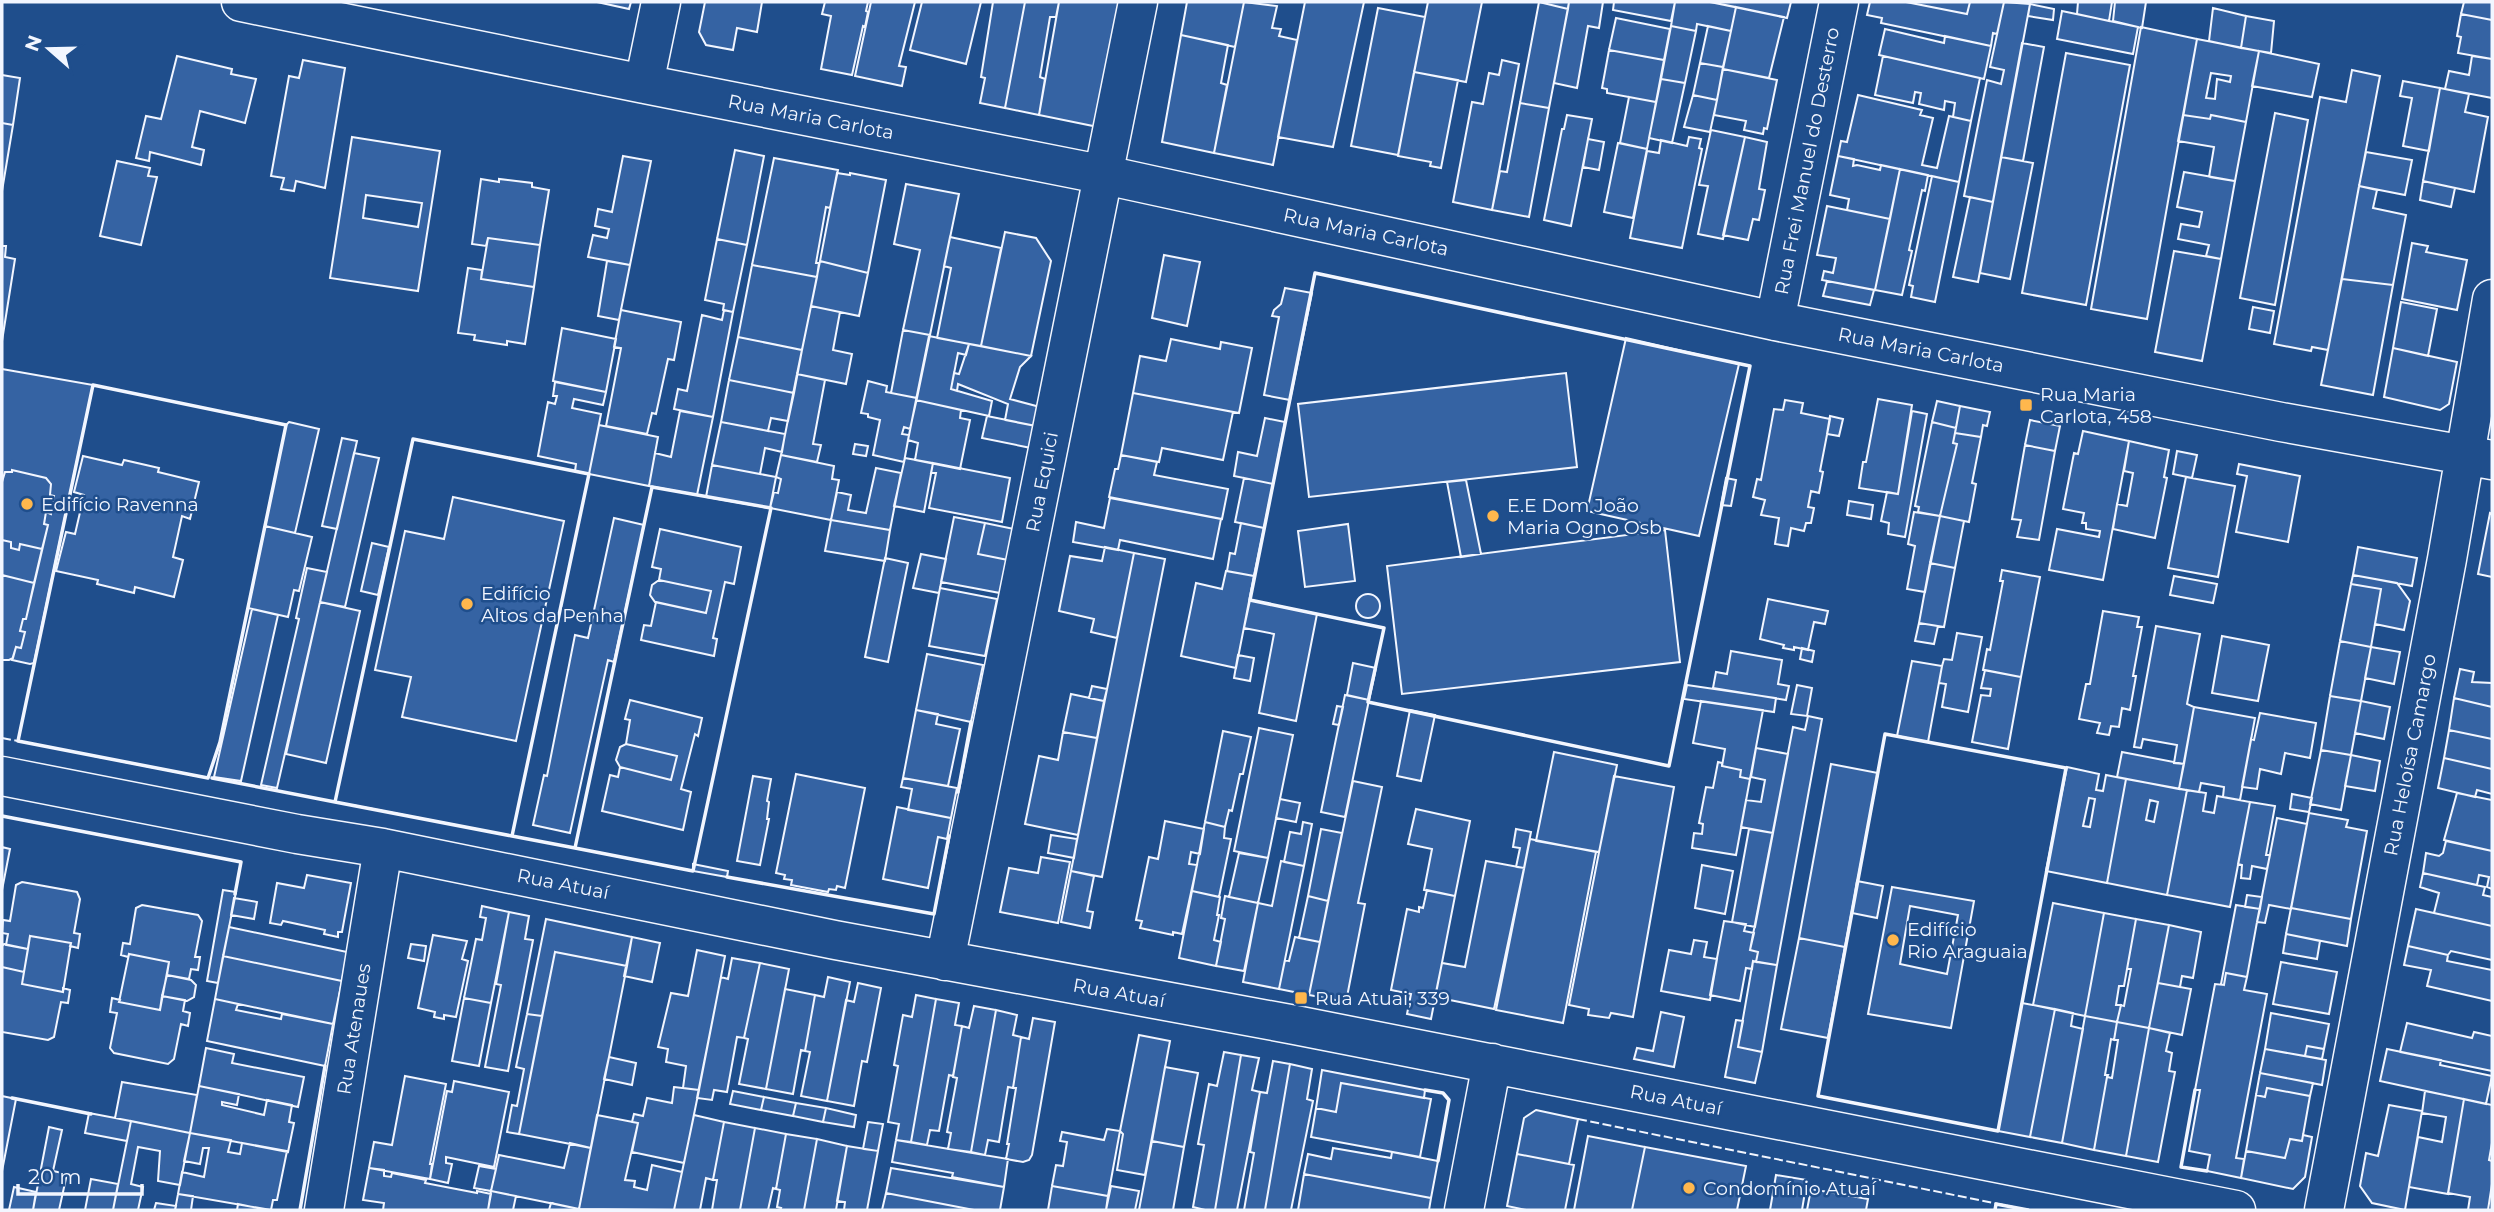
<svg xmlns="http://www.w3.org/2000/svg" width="2494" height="1212" viewBox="0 0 2494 1212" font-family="Montserrat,sans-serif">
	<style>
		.building { fill: #3563a3; stroke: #f2f6ff; stroke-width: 2; fill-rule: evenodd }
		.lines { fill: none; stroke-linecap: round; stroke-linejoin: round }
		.minor-casing { stroke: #f2f6ff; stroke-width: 41 }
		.minor { stroke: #1f4e8c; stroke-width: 38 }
		.fence { stroke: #f2f6ff; stroke-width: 2; stroke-dasharray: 9 3.5; stroke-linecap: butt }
		.wall { stroke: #f2f6ff; stroke-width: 3.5 }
		.poi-dot { fill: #ffb74d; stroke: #1f4e8c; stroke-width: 2.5 }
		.labels { text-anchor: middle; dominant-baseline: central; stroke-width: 5; stroke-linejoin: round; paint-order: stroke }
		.street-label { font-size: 19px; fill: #f2f6ff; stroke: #1f4e8c }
		.poi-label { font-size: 19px; fill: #f2f6ff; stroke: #1f4e8c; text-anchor: start }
	</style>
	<rect width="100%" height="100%" fill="#1f4e8c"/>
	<path class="building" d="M 597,2 L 631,2 L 629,9 Z
		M 705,2 L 762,2 L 757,32 L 737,28 L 733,50 L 706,45 L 699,32 Z
		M 825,2 L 868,2 L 866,11 L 868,12 L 865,27 L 863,26 L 852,75 L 821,69 L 831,16 L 822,14 Z
		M 871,2 L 915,2 L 899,66 L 906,67 L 902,86 L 855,76 Z
		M 922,2 L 981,2 L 966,64 L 910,50 Z
		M 993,2 L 1025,2 L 1005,108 L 980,103 L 985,78 L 981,77 Z
		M 1025,2 L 1059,2 L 1056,17 L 1050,17 L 1040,77 L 1045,79 L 1039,115 L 1005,108 Z
		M 1059,2 L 1120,2 L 1098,127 L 1039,115 Z
		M 1187,2 L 1244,2 L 1235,47 L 1181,35 Z
		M 1244,2 L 1277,6 L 1272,28 L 1281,29 L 1279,36 L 1297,40 L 1273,165 L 1214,153 Z
		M 1305,2 L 1364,2 L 1333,147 L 1278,137 Z
		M 1428,2 L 1482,2 L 1466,82 L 1414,72 Z
		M 1539,2 L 1569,2 L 1568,9 Z
		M 1539,2 L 1568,9 L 1549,108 L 1520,103 Z
		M 1569,2 L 1603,2 L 1599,28 L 1588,26 L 1577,88 L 1554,83 Z
		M 1614,2 L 1675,2 L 1671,21 L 1613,10 Z
		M 1675,2 L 1710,2 L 1736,7 L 1731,31 L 1697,24 L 1696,31 L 1671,26 Z
		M 1710,2 L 1791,2 L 1787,18 Z
		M 1870,2 L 1906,2 L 1967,14 L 1970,2 L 2004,2 L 1997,34 L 1993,33 L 1991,46 L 1881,23 L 1882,18 L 1867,15 Z
		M 1906,2 L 1970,2 L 1967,14 Z
		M 2004,2 L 2030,4 L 1993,202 L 1964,196 L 1987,80 L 2001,84 L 2004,70 L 1990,67 Z
		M 2078,2 L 2112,2 L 2109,21 L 2077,14 Z
		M 2115,2 L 2146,2 L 2142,28 L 2113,21 Z
		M 2464,2 L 2492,2 L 2492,20 L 2461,14 Z
		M 2030,4 L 2054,9 L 2053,20 L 2028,16 Z
		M 1736,7 L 1784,17 L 1769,78 L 1723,69 Z
		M 1378,8 L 1425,17 L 1398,155 L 1351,146 Z
		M 2213,8 L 2246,16 L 2241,48 L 2209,41 Z
		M 2062,11 L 2138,27 L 2133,54 L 2057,39 Z
		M 2461,14 L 2492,20 L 2492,59 L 2458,53 L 2461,37 L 2457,36 Z
		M 2246,16 L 2274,21 L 2271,53 L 2241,48 Z
		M 1616,18 L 1670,29 L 1664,60 L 1609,50 Z
		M 1671,26 L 1696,31 L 1685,83 L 1661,79 Z
		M 1708,26 L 1731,31 L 1723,67 L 1700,63 Z
		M 2141,27 L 2197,39 L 2147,319 L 2091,309 Z
		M 1885,29 L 1944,43 L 1945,36 L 1991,46 L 1984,79 L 1879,55 Z
		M 1181,35 L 1228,45 L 1221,83 L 1227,85 L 1214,153 L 1162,142 Z
		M 2197,39 L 2259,51 L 2246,122 L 2211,115 L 2210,119 L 2183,115 ZM 2211,73 L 2231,76 L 2230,82 L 2217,79 L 2215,99 L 2206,98 Z
		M 2022,43 L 2044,47 L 2023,161 L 2001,157 Z
		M 1609,50 L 1664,60 L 1656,102 L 1607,93 L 1607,89 L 1602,88 Z
		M 2259,51 L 2319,64 L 2312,97 L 2252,86 Z
		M 2066,53 L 2130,65 L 2086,305 L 2022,293 Z
		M 177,56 L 232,69 L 231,74 L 256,79 L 245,123 L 200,111 L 192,147 L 204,150 L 201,165 L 150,152 L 149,161 L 136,158 L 146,116 L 161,119 Z
		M 1883,56 L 1980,78 L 1971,121 L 1953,117 L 1955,103 L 1945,101 L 1944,110 L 1919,104 L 1921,93 L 1915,92 L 1913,103 L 1875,95 Z
		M 2472,56 L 2492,59 L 2492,98 L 2445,89 L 2449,71 L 2469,75 Z
		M 303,60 L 345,68 L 325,188 L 296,181 L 294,191 L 281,189 L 284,178 L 271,176 L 289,76 L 299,78 Z
		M 1502,60 L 1519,64 L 1492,210 L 1453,202 L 1472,102 L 1483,104 L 1489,73 L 1499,75 Z
		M 1700,63 L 1723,67 L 1717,100 L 1693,95 Z
		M 1723,69 L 1777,80 L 1767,129 L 1764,128 L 1763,134 L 1744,130 L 1746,121 L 1714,115 Z
		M 2352,70 L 2380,76 L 2328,350 L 2312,347 L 2311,351 L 2274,344 L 2320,97 L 2346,102 Z
		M 1414,72 L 1458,80 L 1441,168 L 1430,166 L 1431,162 L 1398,156 Z
		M 2,75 L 20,78 L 13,125 L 2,123 Z
		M 1661,79 L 1685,83 L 1672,143 L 1649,138 Z
		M 2403,81 L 2440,88 L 2429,151 L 2403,146 L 2412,98 L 2400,96 Z
		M 2440,88 L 2469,94 L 2465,112 L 2488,117 L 2474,192 L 2423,181 Z
		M 1693,95 L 1717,100 L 1710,132 L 1684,127 Z
		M 1858,95 L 1922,110 L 1920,115 L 1933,118 L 1922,165 L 1937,168 L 1949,116 L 1971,121 L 1959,182 L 1838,156 L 1841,141 L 1847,142 Z
		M 1629,97 L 1656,102 L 1647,149 L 1620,143 Z
		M 1520,103 L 1549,108 L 1529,217 L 1492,210 L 1500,171 L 1507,172 Z
		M 2275,113 L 2308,120 L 2275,305 L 2240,298 Z
		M 1567,115 L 1592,119 L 1571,226 L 1544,220 L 1562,129 L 1564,129 Z
		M 2183,115 L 2210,119 L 2211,115 L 2246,122 L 2235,181 L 2209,177 L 2214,147 L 2178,141 Z
		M 2,123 L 13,125 L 2,191 Z
		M 1711,130 L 1745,137 L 1723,239 L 1698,234 L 1708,186 L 1699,185 Z
		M 352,137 L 440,151 L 418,291 L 330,278 ZM 366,195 L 422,203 L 418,227 L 363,218 Z
		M 1689,137 L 1701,139 L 1699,148 L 1702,149 L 1682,248 L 1630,238 L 1647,151 L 1659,153 L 1661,140 L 1687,146 Z
		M 1745,137 L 1767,142 L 1759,189 L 1765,190 L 1759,220 L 1753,219 L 1748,240 L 1723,235 Z
		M 1588,139 L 1604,142 L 1599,170 L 1583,167 Z
		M 1618,143 L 1647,149 L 1633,218 L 1604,212 Z
		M 735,150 L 764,156 L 747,245 L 717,239 Z
		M 2366,152 L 2412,160 L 2405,195 L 2359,186 Z
		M 623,156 L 651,161 L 630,265 L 588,257 L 593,235 L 607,238 L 609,229 L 595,226 L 598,209 L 612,212 Z
		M 1838,156 L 1854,159 L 1853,166 L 1857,165 L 1880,170 L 1881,165 L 1900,169 L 1890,219 L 1847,210 L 1849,199 L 1830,195 Z
		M 2001,157 L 2033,163 L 2010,279 L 1980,273 Z
		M 774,158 L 838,170 L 830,208 L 826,207 L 816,263 L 819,263 L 817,277 L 752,265 Z
		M 117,161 L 150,168 L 148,176 L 157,177 L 141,245 L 100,236 Z
		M 1900,169 L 1928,175 L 1925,191 L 1922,190 L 1909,250 L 1912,251 L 1902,295 L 1875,290 Z
		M 2184,172 L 2235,181 L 2221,259 L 2206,256 L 2209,245 L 2178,239 L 2181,224 L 2199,227 L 2202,212 L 2177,207 Z
		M 837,173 L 850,175 L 850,173 L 886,180 L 868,273 L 820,261 Z
		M 1932,176 L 1959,182 L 1935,302 L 1911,297 L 1913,286 L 1909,285 Z
		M 481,179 L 499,182 L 499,179 L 532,183 L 532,187 L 549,190 L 540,245 L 488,238 L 486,246 L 472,244 Z
		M 2423,181 L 2455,188 L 2451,207 L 2420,200 Z
		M 906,184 L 959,194 L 930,335 L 903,330 L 920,250 L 894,244 Z
		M 2359,186 L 2377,190 L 2373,208 L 2406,215 L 2393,285 L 2342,279 Z
		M 1970,197 L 1993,202 L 1978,282 L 1953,277 Z
		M 1827,206 L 1890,219 L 1875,290 L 1822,280 L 1824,271 L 1833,273 L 1836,258 L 1817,255 Z
		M 1005,232 L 1036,238 L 1051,261 L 1031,356 L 981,346 Z
		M 950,237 L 1001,248 L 981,346 L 937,338 L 951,268 L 944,266 Z
		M 488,238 L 540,245 L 534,287 L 481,279 Z
		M 717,239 L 747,245 L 733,312 L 723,310 L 724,304 L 705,300 Z
		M 2412,243 L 2428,246 L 2426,252 L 2467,260 L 2457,310 L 2402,299 Z
		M 2,246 L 6,246 L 5,257 L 15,259 L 2,341 Z
		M 2174,251 L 2221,259 L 2202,361 L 2155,352 Z
		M 1164,255 L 1200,262 L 1187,326 L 1152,318 Z
		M 607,261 L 630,265 L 619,320 L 598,316 Z
		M 820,261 L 868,273 L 859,316 L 811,306 Z
		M 752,265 L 817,277 L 802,350 L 738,337 Z
		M 468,268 L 482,270 L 481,279 L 534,287 L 525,344 L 507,341 L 507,345 L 474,340 L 475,335 L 458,333 Z
		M 2342,279 L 2393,285 L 2373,395 L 2321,385 Z
		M 1827,281 L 1874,290 L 1870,305 L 1823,296 Z
		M 1285,288 L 1312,293 L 1290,400 L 1264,395 L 1279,317 L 1272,316 L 1274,310 L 1281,304 Z
		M 2401,302 L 2437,309 L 2428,356 L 2393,348 Z
		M 811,306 L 840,312 L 833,350 L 852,354 L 846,384 L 797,374 Z
		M 2253,307 L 2274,311 L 2270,333 L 2249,329 Z
		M 621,310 L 681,322 L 674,360 L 668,359 L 656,414 L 652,413 L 647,434 L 606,426 L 621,348 L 614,347 Z
		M 724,310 L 733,312 L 713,417 L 674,409 L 678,389 L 687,391 L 702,315 L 722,320 Z
		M 562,328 L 616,339 L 606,392 L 553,381 Z
		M 903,330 L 930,335 L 917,398 L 891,393 Z
		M 929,336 L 969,344 L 966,355 L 958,353 L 951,389 L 992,401 L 989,416 L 916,400 Z
		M 738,337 L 802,350 L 794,393 L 729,380 Z
		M 1626,338 L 1739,364 L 1699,536 L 1587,511 Z
		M 1171,339 L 1220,349 L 1221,342 L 1252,348 L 1239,413 L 1133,393 L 1140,356 L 1166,361 Z
		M 969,344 L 1031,356 L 1020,367 L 1010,399 L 1040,407 L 1036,426 L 1005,420 L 1008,404 L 958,384 L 957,391 L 951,389 L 954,373 L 959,374 Z
		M 2393,348 L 2457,362 L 2449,404 L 2440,410 L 2384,397 Z
		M 2,369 L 93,385 L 34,663 L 30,664 L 12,660 L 16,647 L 21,648 L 25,632 L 20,631 L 23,619 L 26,619 L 48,525 L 44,524 L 46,512 L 51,514 L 54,496 L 50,495 L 51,484 L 46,478 L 12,470 L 12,472 L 5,472 L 2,482 Z
		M 1566,373 L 1577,467 L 1309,497 L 1298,404 Z
		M 797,374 L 825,380 L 813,444 L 821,445 L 817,462 L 781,455 Z
		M 729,380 L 794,393 L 788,421 L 771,418 L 768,431 L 721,422 Z
		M 868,381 L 887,386 L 886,392 L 917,398 L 910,429 L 904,427 L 902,434 L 909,435 L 904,462 L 873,455 L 880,420 L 868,417 L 868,414 L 861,413 Z
		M 555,382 L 606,392 L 603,405 L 574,399 L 572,408 L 601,414 L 589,474 L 575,471 L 576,464 L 538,456 L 548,402 L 555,404 L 557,396 L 553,396 Z
		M 1133,393 L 1233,412 L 1223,460 L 1162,448 L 1159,462 L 1121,455 Z
		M 1878,399 L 1912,405 L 1898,494 L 1859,488 L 1863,462 L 1866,462 Z
		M 916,400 L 961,410 L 960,418 L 970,420 L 960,469 L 915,460 L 918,443 L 908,440 Z
		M 1785,400 L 1803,403 L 1801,413 L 1830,419 L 1820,471 L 1823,472 L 1819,493 L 1811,491 L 1808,507 L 1814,508 L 1811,523 L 1806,523 L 1804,531 L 1791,528 L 1788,546 L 1775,544 L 1779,518 L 1761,515 L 1765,500 L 1753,497 L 1757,479 L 1761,480 L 1774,409 L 1783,410 Z
		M 1937,401 L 1960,406 L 1956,428 L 1932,422 Z
		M 1960,406 L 1990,412 L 1987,426 L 1983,425 L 1981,437 L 1955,433 Z
		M 680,411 L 713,417 L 697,495 L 649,486 L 655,453 L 671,457 Z
		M 1912,411 L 1927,414 L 1905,537 L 1888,534 L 1889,523 L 1881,521 L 1887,492 L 1898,494 Z
		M 987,416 L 1036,426 L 1031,448 L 982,438 Z
		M 1830,416 L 1843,419 L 1839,436 L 1827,434 Z
		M 1265,418 L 1285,422 L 1273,484 L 1234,476 L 1238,452 L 1257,456 Z
		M 2030,420 L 2060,426 L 2055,451 L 2025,445 Z
		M 289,422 L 319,429 L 295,533 L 265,526 L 286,425 Z
		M 721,422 L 785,434 L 782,452 L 765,448 L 760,474 L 712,465 Z
		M 1932,422 L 1956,428 L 1953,443 L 1957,444 L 1940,516 L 1918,512 L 1919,507 L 1915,506 Z
		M 599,425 L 658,437 L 649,486 L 589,474 Z
		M 2083,431 L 2129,441 L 2103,580 L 2049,570 L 2057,529 L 2099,537 L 2100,531 L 2086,529 L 2086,523 L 2082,523 L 2084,513 L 2063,509 L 2074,453 L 2078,454 Z
		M 1955,433 L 1981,437 L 1972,483 L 1976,484 L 1969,522 L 1940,516 L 1957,444 L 1953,443 Z
		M 342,438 L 357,441 L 337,529 L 322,526 Z
		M 2129,441 L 2169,450 L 2164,477 L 2167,478 L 2155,538 L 2113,529 L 2117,504 L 2127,506 L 2133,473 L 2124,471 Z
		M 855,444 L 868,446 L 866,456 L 853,454 Z
		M 2025,445 L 2055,451 L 2039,540 L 2017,537 L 2021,520 L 2012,519 Z
		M 2177,451 L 2197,455 L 2192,478 L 2173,474 Z
		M 354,453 L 379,458 L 345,607 L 320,602 Z
		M 781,455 L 834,466 L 832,479 L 839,480 L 831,520 L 770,508 L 774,492 L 778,493 L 781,479 L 776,477 Z
		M 1121,455 L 1157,462 L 1154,475 L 1228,489 L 1222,519 L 1109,497 L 1115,469 L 1118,469 Z
		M 83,456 L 122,465 L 124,460 L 159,468 L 158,472 L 199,482 L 190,519 L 182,516 L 173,557 L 183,560 L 174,597 L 135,587 L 134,593 L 97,584 L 98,580 L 56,571 L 66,532 L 75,534 L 84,495 L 74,492 Z
		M 905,458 L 933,463 L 924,512 L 894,506 Z
		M 933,463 L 1010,478 L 1002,522 L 929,508 L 936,473 L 931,473 Z
		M 2239,464 L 2300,476 L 2288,542 L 2236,532 L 2247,476 L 2237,474 Z
		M 712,465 L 776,477 L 770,508 L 706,497 Z
		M 876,468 L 901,473 L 890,530 L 831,520 L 837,492 L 851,495 L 848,510 L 866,513 Z
		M 12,470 L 46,478 L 51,484 L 50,495 L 54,496 L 51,514 L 46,512 L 44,524 L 48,525 L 42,549 L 20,544 L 19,550 L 11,548 L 11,542 L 2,540 L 2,482 L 5,472 L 12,472 Z
		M 2186,477 L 2235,486 L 2218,577 L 2168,568 Z
		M 1244,478 L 1273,484 L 1264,528 L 1235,522 Z
		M 1726,478 L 1736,480 L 1731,506 L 1721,505 Z
		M 1466,480 L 1481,554 L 1461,557 L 1447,482 Z
		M 453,497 L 564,521 L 516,741 L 402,717 L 411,677 L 375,670 L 405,531 L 444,539 Z
		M 1110,498 L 1221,519 L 1213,559 L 1120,540 L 1118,550 L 1073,542 L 1076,522 L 1104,528 Z
		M 1849,501 L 1873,505 L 1871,519 L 1847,515 Z
		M 1914,512 L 1940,516 L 1925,592 L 1907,589 L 1915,546 L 1908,544 Z
		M 2490,513 L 2492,514 L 2492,577 L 2478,574 Z
		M 1940,516 L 1964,521 L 1955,568 L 1930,563 Z
		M 954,517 L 985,523 L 978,554 L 1008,560 L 1000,593 L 941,582 Z
		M 614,518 L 644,525 L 614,662 L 608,660 L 570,833 L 533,825 L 544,775 L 547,776 L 575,635 L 588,638 Z
		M 831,520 L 890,530 L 885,561 L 825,551 Z
		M 985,523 L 1014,529 L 1008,560 L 978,554 Z
		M 1241,523 L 1264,528 L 1254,576 L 1227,571 L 1230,553 L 1235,554 Z
		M 1348,524 L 1355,581 L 1305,587 L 1298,531 Z
		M 265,526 L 312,537 L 299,591 L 294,590 L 288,617 L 248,608 Z
		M 660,529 L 741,547 L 734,584 L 725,582 L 713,638 L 717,639 L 714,656 L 641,640 L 644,625 L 651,626 L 656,602 L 706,613 L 711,591 L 659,580 L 661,569 L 652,567 Z
		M 1665,530 L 1680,662 L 1402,694 L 1387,566 Z
		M 2,540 L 11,542 L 11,548 L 19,550 L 20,544 L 42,549 L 34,583 L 2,575 Z
		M 372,543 L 389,547 L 378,595 L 361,591 Z
		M 1105,547 L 1134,553 L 1117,638 L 1091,632 L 1094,619 L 1059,611 L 1070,556 L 1102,561 Z
		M 2358,547 L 2417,558 L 2412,586 L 2353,575 Z
		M 1134,553 L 1165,559 L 1102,877 L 1071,871 Z
		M 921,554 L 946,559 L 939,593 L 913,588 Z
		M 885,558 L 908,563 L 888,662 L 865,657 Z
		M 1930,563 L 1955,568 L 1944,627 L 1919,623 Z
		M 307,568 L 327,572 L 277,788 L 261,785 L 299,619 L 296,618 Z
		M 2002,570 L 2040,577 L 2021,677 L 1983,670 L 1987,649 L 1990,650 L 2003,581 L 2000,581 Z
		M 1226,571 L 1254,576 L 1236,668 L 1181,656 L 1196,583 L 1222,589 Z
		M 2,575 L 34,583 L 26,619 L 23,619 L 20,631 L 25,632 L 21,648 L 16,647 L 13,658 L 9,660 L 2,660 Z
		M 2353,575 L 2397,583 L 2410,601 L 2404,630 L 2375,624 L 2381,589 L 2351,584 Z
		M 2174,576 L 2217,584 L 2213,603 L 2170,595 Z
		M 659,580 L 711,591 L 706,613 L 655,602 L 650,595 L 652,585 Z
		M 2351,584 L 2381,589 L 2371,647 L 2340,641 Z
		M 940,588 L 997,599 L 985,656 L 929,646 Z
		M1356 606a12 12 0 1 1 24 0a12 12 0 1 1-24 0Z
		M 1768,599 L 1828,611 L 1825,624 L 1814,622 L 1808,650 L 1794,647 L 1794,650 L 1783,648 L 1784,645 L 1760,639 Z
		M 1250,600 L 1317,614 L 1296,721 L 1259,713 L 1274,634 L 1244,628 Z
		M 320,602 L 360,611 L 326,763 L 286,754 Z
		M 252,609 L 278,615 L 241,781 L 214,777 Z
		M 2103,611 L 2139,617 L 2137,627 L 2142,627 L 2133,676 L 2136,676 L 2130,710 L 2122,708 L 2119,727 L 2111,726 L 2109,735 L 2097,733 L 2100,723 L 2079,719 L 2086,684 L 2090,684 Z
		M 1919,623 L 1938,626 L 1934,644 L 1915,641 Z
		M 2156,626 L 2200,634 L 2187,704 L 2194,707 L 2184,764 L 2174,763 L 2177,745 L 2143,739 L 2141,748 L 2134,747 Z
		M 1957,633 L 1982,637 L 1968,712 L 1942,707 L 1946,684 L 1939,683 L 1942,666 L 1944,659 L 1952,660 Z
		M 2222,636 L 2269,645 L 2258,701 L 2212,693 Z
		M 2340,641 L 2371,647 L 2361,701 L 2330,696 Z
		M 2371,647 L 2400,652 L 2394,684 L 2365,678 Z
		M 1802,648 L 1814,651 L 1812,662 L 1800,659 Z
		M 1731,651 L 1782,660 L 1778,684 L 1789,686 L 1786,700 L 1713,688 L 1716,672 L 1727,674 Z
		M 927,654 L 983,665 L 971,722 L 916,710 Z
		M 1238,655 L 1254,658 L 1250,681 L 1234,678 Z
		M 1912,661 L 1942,666 L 1928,742 L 1897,736 Z
		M 1353,663 L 1376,668 L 1369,700 L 1347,695 Z
		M 2460,669 L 2474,672 L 2472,682 L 2492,683 L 2492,707 L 2454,698 Z
		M 1985,670 L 2021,677 L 2008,749 L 1972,742 L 1981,695 L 1990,696 L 1991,689 L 1981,688 Z
		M 1687,685 L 1776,698 L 1774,712 L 1684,699 Z
		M 1797,685 L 1812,688 L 1807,716 L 1791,714 Z
		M 1092,686 L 1107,689 L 1104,701 L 1089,698 Z
		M 1071,694 L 1104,701 L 1097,738 L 1063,732 Z
		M 1345,695 L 1369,700 L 1345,817 L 1321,812 Z
		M 2330,696 L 2361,701 L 2351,755 L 2321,750 Z
		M 2454,698 L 2492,707 L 2492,739 L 2449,730 Z
		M 630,700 L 702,718 L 698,736 L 695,734 L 681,789 L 691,792 L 683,830 L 602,811 L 610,775 L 618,777 L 620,767 L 671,780 L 677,756 L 626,744 L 630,720 L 625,719 Z
		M 1701,701 L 1763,710 L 1750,779 L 1740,777 L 1741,770 L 1722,766 L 1725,749 L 1693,743 Z
		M 2361,701 L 2390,707 L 2384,739 L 2355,733 Z
		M 1337,706 L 1343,707 L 1339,725 L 1333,724 Z
		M 2194,707 L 2255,718 L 2240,800 L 2223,797 L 2224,787 L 2201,783 L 2199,792 L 2179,789 Z
		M 916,710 L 938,714 L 936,724 L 960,729 L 948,786 L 903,778 Z
		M 1410,710 L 1435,715 L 1421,781 L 1397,776 Z
		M 2260,713 L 2316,723 L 2310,758 L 2285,753 L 2281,774 L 2260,769 L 2257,789 L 2242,787 L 2251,739 L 2254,740 Z
		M 1808,716 L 1822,719 L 1777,965 L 1756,962 L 1758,952 L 1750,950 L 1793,727 L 1805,730 Z
		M 1259,728 L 1293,735 L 1268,858 L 1234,851 Z
		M 2449,730 L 2492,739 L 2492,769 L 2444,758 Z
		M 1223,731 L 1251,737 L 1243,774 L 1240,774 L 1232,811 L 1229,810 L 1225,827 L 1205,822 Z
		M 1063,732 L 1097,738 L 1078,835 L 1025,824 L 1039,756 L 1058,760 Z
		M 626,744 L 677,756 L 671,780 L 620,767 L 616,760 L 620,747 Z
		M 1756,748 L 1788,754 L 1773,833 L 1741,827 L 1746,800 L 1761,802 L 1765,780 L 1751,777 Z
		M 2321,750 L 2351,755 L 2341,810 L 2310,804 Z
		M 1554,752 L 1617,765 L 1599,852 L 1536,841 Z
		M 2122,752 L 2184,764 L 2179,789 L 2117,777 Z
		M 2351,755 L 2380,761 L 2375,791 L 2345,786 Z
		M 2444,758 L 2492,769 L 2492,794 L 2477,790 L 2475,797 L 2438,788 Z
		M 1718,762 L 1722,763 L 1722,766 L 1741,770 L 1740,777 L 1750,779 L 1736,855 L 1692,848 L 1694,833 L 1702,834 L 1703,824 L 1699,823 L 1706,787 L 1713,788 Z
		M 1831,764 L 1878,773 L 1845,947 L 1799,938 Z
		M 2067,767 L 2099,774 L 2096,790 L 2103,791 L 2106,775 L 2126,779 L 2107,883 L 2046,871 ZM 2089,798 L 2095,799 L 2090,827 L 2083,826 Z
		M 796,774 L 865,788 L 845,888 L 837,886 L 836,890 L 829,889 L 828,892 L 791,885 L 792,880 L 784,879 L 785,875 L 776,873 Z
		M 753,776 L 771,779 L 767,801 L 769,802 L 767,819 L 769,819 L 760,865 L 737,861 Z
		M 1614,776 L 1674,787 L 1633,1017 L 1611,1013 L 1609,1018 L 1588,1015 L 1589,1009 L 1569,1005 Z
		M 903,778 L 957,788 L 951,818 L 908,810 L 912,789 L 901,787 Z
		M 2126,779 L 2187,790 L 2167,895 L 2107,883 ZM 2150,800 L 2158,802 L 2154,822 L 2146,820 Z
		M 1353,781 L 1382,787 L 1358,903 L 1365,904 L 1346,1002 L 1309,995 Z
		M 2187,790 L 2206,793 L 2203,811 L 2214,813 L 2217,796 L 2250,802 L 2230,907 L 2167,895 Z
		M 2457,793 L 2492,800 L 2492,851 L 2444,840 Z
		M 2292,794 L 2312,798 L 2309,812 L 2290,809 Z
		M 1280,799 L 1300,803 L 1296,822 L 1276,818 Z
		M 2250,802 L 2275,806 L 2266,855 L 2270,855 L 2267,869 L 2252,866 L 2250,879 L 2241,878 L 2242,865 L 2238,864 Z
		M 897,807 L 951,818 L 947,839 L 938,837 L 928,888 L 883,879 Z
		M 1416,809 L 1470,821 L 1455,896 L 1424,890 L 1432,849 L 1408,844 Z
		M 2309,813 L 2348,820 L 2346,827 L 2367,831 L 2351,919 L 2291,908 Z
		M 2277,818 L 2307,824 L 2291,909 L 2269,905 L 2265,923 L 2257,922 Z
		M 1165,821 L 1204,829 L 1200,854 L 1191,852 L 1189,864 L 1197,865 L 1182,934 L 1173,932 L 1173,935 L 1140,928 L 1142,921 L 1136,920 L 1149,857 L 1158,859 Z
		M 1205,822 L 1225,827 L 1224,838 L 1231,839 L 1219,897 L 1192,891 Z
		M 1303,822 L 1312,824 L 1304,866 L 1284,862 L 1290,832 L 1301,834 Z
		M 1321,829 L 1342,833 L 1328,901 L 1308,896 Z
		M 1516,829 L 1531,832 L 1524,868 L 1516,867 L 1520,848 L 1513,847 Z
		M 1749,829 L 1773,833 L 1755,927 L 1732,922 Z
		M 1051,835 L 1077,839 L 1074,858 L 1048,853 Z
		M 1530,839 L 1596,852 L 1563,1023 L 1496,1010 Z
		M 2446,841 L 2492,851 L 2492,889 L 2487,887 L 2489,877 L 2479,875 L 2477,885 L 2423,873 L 2426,853 L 2439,856 L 2443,853 Z
		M 2,847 L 10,849 L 2,890 Z
		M 1239,853 L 1268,858 L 1258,903 L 1229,897 Z
		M 1041,857 L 1070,862 L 1058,923 L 1000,912 L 1009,868 L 1038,873 Z
		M 1281,861 L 1304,866 L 1279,989 L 1243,982 L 1258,903 L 1272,906 Z
		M 1486,861 L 1524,868 L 1494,1009 L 1435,997 L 1442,963 L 1465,967 Z
		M 693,864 L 728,871 L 727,877 L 693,871 Z
		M 1702,865 L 1733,871 L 1725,914 L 1695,908 Z
		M 1071,871 L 1094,876 L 1087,911 L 1093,912 L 1090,928 L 1061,922 Z
		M 2423,873 L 2485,887 L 2483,895 L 2492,897 L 2492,926 L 2434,913 L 2439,893 L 2420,887 Z
		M 307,875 L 351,883 L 342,932 L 338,932 L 338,937 L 324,934 L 325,930 L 283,921 L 281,925 L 270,923 L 277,883 L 304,888 Z
		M 1857,881 L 1883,886 L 1877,918 L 1852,913 Z
		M 22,882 L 77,892 L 80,899 L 74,933 L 80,934 L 78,948 L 70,946 L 71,943 L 30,936 L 28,949 L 6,945 L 8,934 L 2,933 L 3,920 L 10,921 L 16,885 Z
		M 1892,887 L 1974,901 L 1951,1028 L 1868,1014 ZM 1910,906 L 1958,915 L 1947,974 L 1900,964 Z
		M 223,890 L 236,892 L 218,983 L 207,981 Z
		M 1427,890 L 1455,896 L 1431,1019 L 1407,1014 L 1411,994 L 1391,990 L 1407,909 L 1419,912 L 1419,907 L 1423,908 Z
		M 1192,891 L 1220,897 L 1217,915 L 1219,915 L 1214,940 L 1221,942 L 1216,966 L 1179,958 Z
		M 2247,895 L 2262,897 L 2260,909 L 2245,907 Z
		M 1225,896 L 1258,903 L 1244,971 L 1216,966 L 1225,919 L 1221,918 Z
		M 1308,896 L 1328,901 L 1320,942 L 1299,938 Z
		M 234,898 L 257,902 L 254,919 L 231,915 Z
		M 2053,903 L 2104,913 L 2085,1016 L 2033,1005 Z
		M 142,905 L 198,915 L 202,921 L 195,957 L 200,957 L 198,970 L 191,969 L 189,979 L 167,975 L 169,962 L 129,954 L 128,957 L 121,955 L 123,943 L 130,944 L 136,908 Z
		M 2236,905 L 2260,909 L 2257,922 L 2247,977 L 2226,973 L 2224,985 L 2221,984 Z
		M 482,906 L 509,912 L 491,1003 L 464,998 L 476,939 L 482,940 L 486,918 L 480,917 Z
		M 2291,908 L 2351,919 L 2347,946 L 2286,934 Z
		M 2416,909 L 2492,926 L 2492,960 L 2451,951 L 2448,955 L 2408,946 Z
		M 509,912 L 529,916 L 525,939 L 533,940 L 508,1071 L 485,1067 L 501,985 L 496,984 Z
		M 2104,913 L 2136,919 L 2124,986 L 2119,986 L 2116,1005 L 2121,1005 L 2117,1022 L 2085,1016 Z
		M 546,919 L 632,937 L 627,966 L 555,952 L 542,1016 L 527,1014 Z
		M 2136,919 L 2169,925 L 2149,1028 L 2117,1022 L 2121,1005 L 2124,1006 L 2131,969 L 2127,969 Z
		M 1724,921 L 1746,924 L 1744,931 L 1754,933 L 1750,950 L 1758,952 L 1756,962 L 1753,961 L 1752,969 L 1746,968 L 1740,1001 L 1710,995 Z
		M 2169,925 L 2201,932 L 2193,978 L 2182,976 L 2180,987 L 2158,983 Z
		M 229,927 L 347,952 L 342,981 L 223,956 Z
		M 2286,934 L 2320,941 L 2317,959 L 2283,953 Z
		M 433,935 L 467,941 L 462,959 L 468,961 L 456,1017 L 444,1015 L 444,1019 L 434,1017 L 435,1012 L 418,1008 Z
		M 30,936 L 71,943 L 63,992 L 22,984 Z
		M 632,937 L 660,943 L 652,982 L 624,976 Z
		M 1295,937 L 1320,942 L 1309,995 L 1279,989 L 1285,960 L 1289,961 Z
		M 1799,938 L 1845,947 L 1828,1038 L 1781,1029 Z
		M 1694,940 L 1707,942 L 1704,957 L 1717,959 L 1710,1000 L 1661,991 L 1669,950 L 1691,954 Z
		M 4,944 L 28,949 L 24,972 L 2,967 L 2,946 Z
		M 411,944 L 426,946 L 424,961 L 408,958 Z
		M 2408,946 L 2448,955 L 2447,961 L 2492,970 L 2492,1001 L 2427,986 L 2431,970 L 2404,965 Z
		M 697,950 L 725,956 L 699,1090 L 683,1088 L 686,1066 L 666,1062 L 668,1049 L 658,1047 L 671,993 L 688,996 Z
		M 555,952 L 627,966 L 591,1148 L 519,1134 Z
		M 129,954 L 169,962 L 160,1010 L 119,1002 Z
		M 223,956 L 342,981 L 333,1024 L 215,999 Z
		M 732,958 L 760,963 L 744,1038 L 737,1037 L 727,1092 L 714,1090 L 712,1100 L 697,1098 L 721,977 L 728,979 Z
		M 1753,961 L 1777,965 L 1762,1052 L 1738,1047 Z
		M 2281,962 L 2337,972 L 2329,1014 L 2273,1004 Z
		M 760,963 L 789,969 L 766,1089 L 739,1084 L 748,1039 L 744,1038 Z
		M 2,967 L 24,972 L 22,984 L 63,992 L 63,988 L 70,990 L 68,1003 L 61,1002 L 54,1037 L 48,1040 L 2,1032 Z
		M 2226,973 L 2247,977 L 2244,990 L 2267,994 L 2236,1158 L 2244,1159 L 2241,1178 L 2207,1171 L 2210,1155 L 2189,1151 L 2200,1090 L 2195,1090 L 2215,984 L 2224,985 Z
		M 167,975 L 191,980 L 196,985 L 194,997 L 187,1001 L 162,996 Z
		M 828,977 L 850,982 L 827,1101 L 801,1096 L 810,1052 L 805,1051 L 815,995 L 824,997 Z
		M 858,983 L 881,988 L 867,1062 L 862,1061 L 854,1106 L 827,1101 L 846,1000 L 854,1002 Z
		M 2158,983 L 2191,989 L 2182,1035 L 2149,1028 Z
		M 785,989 L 815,995 L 805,1051 L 801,1050 L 793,1094 L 766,1089 Z
		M 916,995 L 936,999 L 911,1142 L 896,1140 L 899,1124 L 888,1122 L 898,1066 L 894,1065 L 903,1015 L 912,1017 Z
		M 162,996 L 185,1000 L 183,1011 L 190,1013 L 188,1026 L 181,1024 L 174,1059 L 168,1064 L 114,1053 L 110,1048 L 117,1013 L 110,1012 L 112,998 L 120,1000 L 119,1002 L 160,1010 Z
		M 464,998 L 491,1003 L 479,1066 L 452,1061 Z
		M 215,999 L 238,1004 L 236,1010 L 281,1019 L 282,1014 L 333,1024 L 325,1066 L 207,1041 Z
		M 936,999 L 959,1003 L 955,1025 L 962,1026 L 953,1076 L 949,1075 L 939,1131 L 930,1130 L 927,1145 L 911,1142 Z
		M 2022,1003 L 2055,1009 L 2030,1137 L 1998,1131 Z
		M 974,1006 L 996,1010 L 971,1152 L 948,1149 L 951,1133 L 947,1132 L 957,1078 L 953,1077 L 962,1026 L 969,1028 Z
		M 2055,1009 L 2073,1013 L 2071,1026 L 2083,1029 L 2062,1143 L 2030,1137 Z
		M 996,1010 L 1017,1015 L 1013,1035 L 1021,1037 L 1013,1088 L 1008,1087 L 999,1142 L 988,1140 L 985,1155 L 971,1152 Z
		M 1661,1012 L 1684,1017 L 1674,1067 L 1634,1059 L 1637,1048 L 1653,1051 Z
		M 2271,1013 L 2329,1024 L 2324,1049 L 2307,1046 L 2305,1056 L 2265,1049 Z
		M 527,1014 L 542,1016 L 519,1134 L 507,1132 L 512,1105 L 517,1106 L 524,1069 L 516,1067 Z
		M 2085,1016 L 2117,1022 L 2114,1040 L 2111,1039 L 2105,1075 L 2108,1075 L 2107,1077 L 2094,1150 L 2062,1143 Z
		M 1033,1018 L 1055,1022 L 1032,1155 L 1029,1160 L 1023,1162 L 1006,1159 L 1009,1144 L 1007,1144 L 1016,1088 L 1013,1088 L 1021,1037 L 1029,1039 Z
		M 1736,1020 L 1743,1021 L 1738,1047 L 1762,1052 L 1755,1083 L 1725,1077 Z
		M 2117,1022 L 2149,1028 L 2126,1156 L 2094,1150 L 2107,1077 L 2112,1078 L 2118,1040 L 2114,1040 Z
		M 2407,1023 L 2472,1038 L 2474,1032 L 2492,1036 L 2492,1071 L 2400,1052 Z
		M 2149,1028 L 2170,1033 L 2166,1051 L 2172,1053 L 2169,1071 L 2175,1072 L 2158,1162 L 2126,1156 Z
		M 1139,1035 L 1170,1041 L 1145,1175 L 1117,1170 L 1123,1134 L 1120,1131 Z
		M 2307,1046 L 2324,1049 L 2322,1059 L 2305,1056 Z
		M 206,1048 L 234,1054 L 232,1063 L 304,1077 L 298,1107 L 199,1086 Z
		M 2265,1049 L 2326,1060 L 2322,1085 L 2260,1073 Z
		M 2387,1049 L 2441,1060 L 2440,1065 L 2492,1076 L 2486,1104 L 2380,1081 Z
		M 1224,1052 L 1241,1055 L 1215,1210 L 1205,1210 L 1193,1207 L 1204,1145 L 1198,1144 L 1209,1084 L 1217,1086 Z
		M 1241,1055 L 1259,1058 L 1252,1090 L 1260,1092 L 1237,1210 L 1215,1210 Z
		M 609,1057 L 636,1063 L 632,1085 L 604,1079 Z
		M 1273,1061 L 1290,1064 L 1265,1210 L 1244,1210 L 1254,1153 L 1250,1152 L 1260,1092 L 1267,1093 Z
		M 1290,1064 L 1312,1069 L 1307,1099 L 1313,1101 L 1291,1210 L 1265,1210 Z
		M 1165,1067 L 1198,1073 L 1184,1147 L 1152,1141 Z
		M 1322,1070 L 1425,1090 L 1424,1098 L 1341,1083 L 1336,1112 L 1316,1108 Z
		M 2260,1073 L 2313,1083 L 2310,1096 L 2267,1088 L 2265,1097 L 2256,1095 Z
		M 405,1076 L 446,1084 L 430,1164 L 432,1164 L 430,1179 L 369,1168 L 374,1142 L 392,1145 Z
		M 454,1081 L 509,1092 L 494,1167 L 446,1157 L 446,1163 L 452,1164 L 448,1183 L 430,1179 L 447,1091 L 452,1092 Z
		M 122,1082 L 197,1095 L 190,1133 L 115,1118 Z
		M 1341,1083 L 1431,1099 L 1420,1157 L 1311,1137 L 1316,1108 L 1336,1112 Z
		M 199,1086 L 239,1094 L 237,1105 L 222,1102 L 222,1105 L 264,1115 L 267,1100 L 292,1105 L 289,1122 L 294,1123 L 288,1152 L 190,1133 Z
		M 674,1087 L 699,1090 L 684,1163 L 632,1152 L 638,1123 L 632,1122 L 634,1114 L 643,1116 L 647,1098 L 672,1103 Z
		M 2267,1088 L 2310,1096 L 2302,1141 L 2290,1139 L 2285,1158 L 2246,1151 L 2256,1095 L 2265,1097 Z
		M 733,1091 L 764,1097 L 761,1110 L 730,1104 Z
		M 2425,1091 L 2464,1099 L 2448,1194 L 2409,1187 L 2418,1137 L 2442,1142 L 2446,1117 L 2422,1113 Z
		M 2,1096 L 16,1099 L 2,1171 Z
		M 764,1097 L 796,1103 L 793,1116 L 761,1110 Z
		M 2464,1099 L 2492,1105 L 2492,1143 L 2489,1160 L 2492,1161 L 2492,1184 L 2488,1210 L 2468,1210 L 2470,1197 L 2448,1193 Z
		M 796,1103 L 826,1108 L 823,1122 L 793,1116 Z
		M 2389,1105 L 2422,1111 L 2405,1210 L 2372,1203 L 2360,1186 L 2366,1153 L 2378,1156 Z
		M 826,1108 L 856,1115 L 854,1127 L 823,1122 Z
		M 1536,1110 L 1578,1119 L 1569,1164 L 1517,1154 L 1524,1118 Z
		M 89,1113 L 131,1121 L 127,1141 L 85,1133 Z
		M 597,1115 L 638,1123 L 625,1180 L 635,1181 L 634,1187 L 647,1190 L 652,1165 L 682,1172 L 674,1210 L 579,1209 Z
		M 694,1115 L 724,1122 L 713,1180 L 706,1178 L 700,1210 L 674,1210 Z
		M 131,1121 L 190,1133 L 180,1185 L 158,1181 L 160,1151 L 138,1147 L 131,1184 L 143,1187 L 138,1210 L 113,1210 Z
		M 724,1122 L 755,1128 L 740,1210 L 712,1210 L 717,1180 L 713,1180 Z
		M 868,1122 L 883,1124 L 878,1151 L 863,1149 Z
		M 49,1127 L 62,1130 L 53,1171 L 67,1174 L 59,1210 L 33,1210 Z
		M 755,1128 L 786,1134 L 776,1189 L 773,1188 L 768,1210 L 740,1210 Z
		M 1107,1129 L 1120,1131 L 1108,1196 L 1052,1186 L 1056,1165 L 1063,1166 L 1067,1142 L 1060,1141 L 1062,1132 L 1104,1140 Z
		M 190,1133 L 231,1140 L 228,1152 L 240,1154 L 242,1143 L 287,1151 L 277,1200 L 273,1200 L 271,1210 L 178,1194 L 182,1172 L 204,1177 L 209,1148 L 203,1148 L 200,1164 L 184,1161 Z
		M 786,1134 L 817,1139 L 804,1210 L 780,1210 L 781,1208 L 777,1207 L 780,1190 L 776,1189 Z
		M 2303,1135 L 2312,1137 L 2305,1177 L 2293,1189 L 2241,1178 L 2246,1151 L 2285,1158 L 2290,1139 L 2302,1141 Z
		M 1588,1136 L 1645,1147 L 1632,1210 L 1574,1210 Z
		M 817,1139 L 847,1146 L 836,1210 L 804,1210 Z
		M 896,1140 L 1008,1159 L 1004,1187 L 952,1177 L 953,1173 L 892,1162 Z
		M 1152,1141 L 1184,1147 L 1173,1210 L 1139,1210 Z
		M 570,1143 L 591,1148 L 579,1209 L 491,1191 L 499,1155 L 564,1168 Z
		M 847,1146 L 878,1151 L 867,1210 L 844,1210 L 845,1202 L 837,1201 Z
		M 1645,1147 L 1746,1166 L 1737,1210 L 1632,1210 Z
		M 1333,1148 L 1391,1158 L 1392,1152 L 1438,1161 L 1431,1198 L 1304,1174 L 1308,1154 L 1331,1159 Z
		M 1517,1154 L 1574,1165 L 1565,1210 L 1526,1210 L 1507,1206 Z
		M 479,1166 L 496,1169 L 491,1191 L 474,1188 Z
		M 369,1168 L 384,1170 L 384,1176 L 391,1177 L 392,1173 L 426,1180 L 425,1183 L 477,1193 L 477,1191 L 491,1194 L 488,1210 L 383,1210 L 384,1203 L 363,1200 Z
		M 891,1168 L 1004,1187 L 1000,1210 L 974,1210 L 886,1193 Z
		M 1304,1174 L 1431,1198 L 1429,1210 L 1298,1210 Z
		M 1776,1175 L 1807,1180 L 1802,1210 L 1770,1210 Z
		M 91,1179 L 118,1184 L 113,1210 L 85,1210 Z
		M 1052,1186 L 1108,1196 L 1106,1210 L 1048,1210 Z
		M 1111,1186 L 1139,1191 L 1135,1210 L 1106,1210 Z
		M 14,1187 L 36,1192 L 33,1210 L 9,1210 Z
		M 1811,1189 L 1868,1199 L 1866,1210 L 1807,1210 Z
		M 491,1191 L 516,1196 L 513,1210 L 488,1210 Z
		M 886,1193 L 974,1210 L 882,1210 Z
		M 178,1194 L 193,1196 L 191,1210 L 175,1210 Z
		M 156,1203 L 176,1206 L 175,1210 L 154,1210 Z
		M 551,1203 L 579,1209 L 588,1210 L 549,1210 Z
		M 238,1204 L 262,1209 L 262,1210 L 237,1210 Z"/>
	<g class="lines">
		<defs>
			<path id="minor" d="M 241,2 L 644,84 L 1105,175 L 1775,321 L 2281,422 L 2492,460
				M 644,84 L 661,2
				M 1775,321 L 1839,2
				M 2,776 L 297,834 L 383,848 L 835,940 L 1295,1025 L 2236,1210
				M 945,961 L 1138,2
				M 324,1210 L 383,848
				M 1464,1210 L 1492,1063
				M 2324,1210 L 2447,559 L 2492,299"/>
		</defs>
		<use href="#minor" class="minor-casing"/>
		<use href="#minor" class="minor"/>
		<path class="fence" d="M 2,738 L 18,741
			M 94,756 L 208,778
			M 352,805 L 512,836
			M 2,816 L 241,862
			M 575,848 L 693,871
			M 1818,1096 L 1998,1131
			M 1578,1119 L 2028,1210"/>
		<path class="wall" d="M 1315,273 L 1750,366 L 1669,766 L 1368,702 L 1384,628 L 1250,600 Z
			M 93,385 L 286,425 L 220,742 L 208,778 L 18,741 Z
			M 413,439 L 589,474 L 512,836 L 335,802 Z
			M 652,487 L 771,508 L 693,871 L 575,848 Z
			M 1885,734 L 2066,768 L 1998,1131 L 1818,1096 Z
			M 212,778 L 335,802
			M 958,792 L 971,722
			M 2,816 L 241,862 L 235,894
			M 512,836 L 575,848
			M 727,877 L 934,914 L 949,836
			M 1425,1090 L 1443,1093 L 1449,1100 L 1438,1161
			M 2195,1090 L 2181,1167 L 2207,1171
			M 12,1098 L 91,1114
			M 300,1210 L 325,1066
			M 1995,1210 L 1996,1204 L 2028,1210"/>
	</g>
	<g class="poi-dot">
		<rect x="2019" y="398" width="14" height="14" rx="3.5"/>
		<circle cx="27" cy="504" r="7"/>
		<circle cx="1493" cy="516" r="7"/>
		<circle cx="467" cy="604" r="7"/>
		<circle cx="1893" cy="940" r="7"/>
		<rect x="1294" y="991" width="14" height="14" rx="3.5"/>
		<circle cx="1689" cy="1188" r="7"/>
	</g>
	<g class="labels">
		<g class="street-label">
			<text transform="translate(811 117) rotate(11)">Rua Maria Carlota</text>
			<text transform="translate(1807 161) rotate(-79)">Rua Frei Manuel do Desterro</text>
			<text transform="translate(1366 232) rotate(12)">Rua Maria Carlota</text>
			<text transform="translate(1921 350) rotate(11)">Rua Maria Carlota</text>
			<text transform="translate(1042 482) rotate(-79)">Rua Equici</text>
			<text transform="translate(2410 755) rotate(-79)">Rua Heloísa Camargo</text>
			<text transform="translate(563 884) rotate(11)">Rua Atuaí</text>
			<text transform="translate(1119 993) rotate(10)">Rua Atuaí</text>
			<text transform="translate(354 1029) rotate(-81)">Rua Atenaues</text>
			<text transform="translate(1676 1100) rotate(11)">Rua Atuaí</text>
		</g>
		<g class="poi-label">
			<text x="2040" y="394">Rua Maria<tspan x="2040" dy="22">Carlota, 458</tspan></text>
			<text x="41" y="504">Edifício Ravenna</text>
			<text x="1507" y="505">E.E Dom João<tspan x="1507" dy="22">Maria Ogno Osb</tspan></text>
			<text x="481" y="593">Edifício<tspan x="481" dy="22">Altos da Penha</tspan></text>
			<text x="1907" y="929">Edifício<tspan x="1907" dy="22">Rio Araguaia</tspan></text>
			<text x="1315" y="998">Rua Atuai, 339</text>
			<text x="1703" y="1188">Condomínio Atuaí</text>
		</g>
	</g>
	<rect width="2494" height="1212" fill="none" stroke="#f2f6ff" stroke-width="7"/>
	<g transform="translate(49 49) rotate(290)" stroke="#1f4e8c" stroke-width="5" paint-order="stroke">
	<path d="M0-5L12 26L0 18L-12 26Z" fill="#f2f6ff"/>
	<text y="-10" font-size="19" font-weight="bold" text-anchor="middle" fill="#f2f6ff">N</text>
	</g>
	<path d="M18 1184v10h124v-10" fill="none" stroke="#f2f6ff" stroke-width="3.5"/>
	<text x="28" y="1184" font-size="21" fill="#f2f6ff" stroke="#1f4e8c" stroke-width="5" paint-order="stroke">20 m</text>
</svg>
